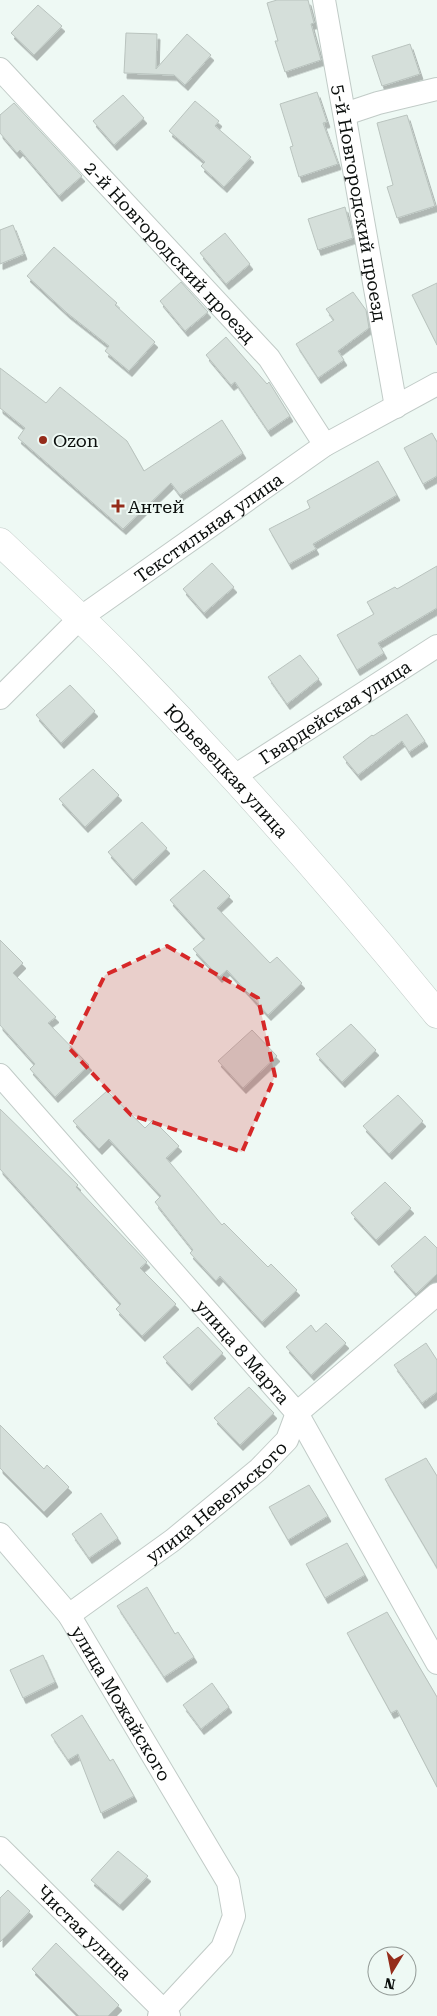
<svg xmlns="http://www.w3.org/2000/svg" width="437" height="2016" viewBox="0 0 437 2016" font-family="'Roboto Serif',serif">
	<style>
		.building { fill: #d5dfda; stroke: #b9c3be; filter: url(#shadow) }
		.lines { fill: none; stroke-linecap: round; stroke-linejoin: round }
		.minor-casing { stroke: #c1cbc7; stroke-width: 24 }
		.secondary-casing { stroke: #c1cbc7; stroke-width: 29 }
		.minor { stroke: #fff; stroke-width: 22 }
		.secondary { stroke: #fff; stroke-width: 28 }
		.marked { fill: #d62828; fill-opacity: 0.2; stroke: #d62828; stroke-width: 4; stroke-dasharray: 10 6; stroke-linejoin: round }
		.poi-dot { fill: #952c1a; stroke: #eef9f4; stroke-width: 2 }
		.labels { text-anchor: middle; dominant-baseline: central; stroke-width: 4; stroke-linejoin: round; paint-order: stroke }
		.street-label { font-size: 18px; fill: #0a0e0c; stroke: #eef9f4 }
		.poi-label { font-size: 18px; fill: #0a0e0c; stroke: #eef9f4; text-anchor: start }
	</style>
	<defs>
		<filter id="shadow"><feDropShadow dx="3" dy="5.5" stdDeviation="0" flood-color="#0004"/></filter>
	</defs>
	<rect width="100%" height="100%" fill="#eef9f4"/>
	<path class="building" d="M 277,0 L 308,0 L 314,23 L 311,24 L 321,60 L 285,72 L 275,41 L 278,41 L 267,3 Z
		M 38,5 L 62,26 L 34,55 L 11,33 Z
		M 126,33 L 157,34 L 156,69 L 187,34 L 211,55 L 185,85 L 174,75 L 124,73 Z
		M 410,44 L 420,74 L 382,86 L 372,56 Z
		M 317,92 L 327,122 L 323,123 L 338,164 L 299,177 L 290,147 L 293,146 L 280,104 Z
		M 123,95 L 144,118 L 114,145 L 93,121 Z
		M 195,101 L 219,121 L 215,126 L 251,157 L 224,187 L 201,166 L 205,162 L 169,131 Z
		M 14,103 L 82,176 L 59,196 L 20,150 L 17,153 L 0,133 L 0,115 Z
		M 407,115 L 435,206 L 397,218 L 387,187 L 393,185 L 377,123 Z
		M 345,207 L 353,238 L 318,250 L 308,219 Z
		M 13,225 L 24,254 L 0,264 L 0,230 Z
		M 225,233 L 250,264 L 226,284 L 200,253 Z
		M 54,247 L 117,303 L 115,305 L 155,342 L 129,371 L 105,351 L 109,346 L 67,313 L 27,276 Z
		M 181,282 L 208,312 L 185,331 L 160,301 Z
		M 437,283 L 437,345 L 412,295 Z
		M 353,292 L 366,310 L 369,328 L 338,351 L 344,360 L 318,378 L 296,344 L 334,320 L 326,309 Z
		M 226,337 L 267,384 L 269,382 L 290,416 L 268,431 L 235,382 L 231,385 L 206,355 Z
		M 0,368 L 46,403 L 60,387 L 127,441 L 144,471 L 222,420 L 243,453 L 180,495 L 171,483 L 123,529 L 18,438 L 25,428 L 0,408 Z
		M 432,433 L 437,442 L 437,476 L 423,484 L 404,448 Z
		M 378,461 L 397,495 L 313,544 L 316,549 L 289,564 L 269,529 L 310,508 L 307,501 Z
		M 212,563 L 234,587 L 204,613 L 183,589 Z
		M 437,566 L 437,608 L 378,643 L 384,653 L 357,670 L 337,635 L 374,614 L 367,602 L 395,587 L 397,589 Z
		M 300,655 L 319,679 L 287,704 L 268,677 Z
		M 70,685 L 95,711 L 61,743 L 36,715 Z
		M 407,714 L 425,741 L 409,752 L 402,741 L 358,775 L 343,757 L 372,735 L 373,736 Z
		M 93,769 L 119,795 L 85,827 L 59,799 Z
		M 142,822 L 167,848 L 133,880 L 108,852 Z
		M 204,870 L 230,896 L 217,908 L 270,963 L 277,957 L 302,983 L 268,1015 L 227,970 L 219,977 L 193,949 L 205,939 L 170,900 Z
		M 0,940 L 23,963 L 13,973 L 56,1017 L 48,1023 L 89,1065 L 55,1097 L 30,1069 L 35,1064 L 0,1025 Z
		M 351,1024 L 376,1050 L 342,1082 L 316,1054 Z
		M 252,1030 L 277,1056 L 243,1088 L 218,1061 Z
		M 107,1091 L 145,1128 L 153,1120 L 179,1146 L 166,1158 L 222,1225 L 224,1223 L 268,1267 L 271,1264 L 297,1290 L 262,1322 L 220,1276 L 216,1281 L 190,1253 L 193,1250 L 155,1202 L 161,1196 L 109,1139 L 99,1149 L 73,1121 Z
		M 398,1095 L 423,1121 L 389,1154 L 363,1126 Z
		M 0,1109 L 78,1185 L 76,1187 L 147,1262 L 140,1268 L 176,1304 L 142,1336 L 116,1309 L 121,1304 L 0,1169 Z
		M 385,1182 L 411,1208 L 376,1240 L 351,1213 Z
		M 425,1236 L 437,1248 L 437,1274 L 416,1294 L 391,1266 Z
		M 326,1323 L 346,1343 L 311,1375 L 286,1347 L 311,1325 L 316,1332 Z
		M 198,1327 L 223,1353 L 189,1385 L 163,1357 Z
		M 426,1343 L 437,1360 L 437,1392 L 422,1403 L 394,1365 Z
		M 249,1387 L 274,1413 L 240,1445 L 214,1418 Z
		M 0,1425 L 44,1469 L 47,1465 L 69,1487 L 44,1512 L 0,1468 Z
		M 426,1458 L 437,1476 L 437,1568 L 385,1479 Z
		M 309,1485 L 328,1516 L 288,1540 L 269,1507 Z
		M 101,1513 L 118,1538 L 89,1558 L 72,1534 Z
		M 347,1543 L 365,1575 L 325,1598 L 306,1564 Z
		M 147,1587 L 175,1634 L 178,1632 L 194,1657 L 164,1677 L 117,1606 Z
		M 387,1612 L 437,1697 L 437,1787 L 397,1710 L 391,1713 L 347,1633 Z
		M 43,1655 L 55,1682 L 23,1698 L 10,1670 Z
		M 212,1683 L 229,1707 L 201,1729 L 183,1705 Z
		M 82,1715 L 110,1761 L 113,1759 L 134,1796 L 101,1813 L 78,1754 L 68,1760 L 51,1735 Z
		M 118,1851 L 148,1876 L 120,1905 L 91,1880 Z
		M 8,1890 L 30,1911 L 0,1942 L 0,1898 Z
		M 56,1943 L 119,2005 L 108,2016 L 79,2016 L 32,1969 Z"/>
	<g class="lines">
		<defs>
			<g id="minor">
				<path id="s1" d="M 324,0 L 396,407"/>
				<path id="s2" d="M 0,69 L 269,358 L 325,445"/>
				<path d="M 345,114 L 378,103 L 437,89"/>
				<path id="s3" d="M 0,698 L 80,618 L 325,445 L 437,384"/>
				<path id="s4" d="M 233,777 L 437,646"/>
				<path id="s5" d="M 0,1075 L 297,1413 L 437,1663"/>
				<path id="s6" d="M 0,1534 L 69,1615 L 228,1882 L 234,1916 L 222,1948 L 159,2016"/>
				<path id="s7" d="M 69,1615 L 173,1540 L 259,1469 L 287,1440 L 297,1413 L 437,1294"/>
				<path id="s8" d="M 0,1848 L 169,2016"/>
			</g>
			<g id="secondary">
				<path id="s9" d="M 0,542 C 42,582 85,621 126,663 C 235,775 339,893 437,1014"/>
			</g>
		</defs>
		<use href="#minor" class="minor-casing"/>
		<use href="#secondary" class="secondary-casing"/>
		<use href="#minor" class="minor"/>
		<use href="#secondary" class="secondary"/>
	</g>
	<path class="marked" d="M 167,946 L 258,998 L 275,1076 L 242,1152 L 131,1115 L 69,1048 L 105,975 Z"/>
	<g class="poi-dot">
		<circle cx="43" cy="440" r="5"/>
		<path d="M115.5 498.5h5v5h5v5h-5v5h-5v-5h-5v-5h5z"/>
	</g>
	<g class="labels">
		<g class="street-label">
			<text stroke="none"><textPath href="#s1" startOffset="206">5-й Новгородский проезд</textPath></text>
			<text stroke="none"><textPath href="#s2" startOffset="250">2-й Новгородский проезд</textPath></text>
			<text stroke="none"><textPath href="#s3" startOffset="270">Текстильная улица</textPath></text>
			<text stroke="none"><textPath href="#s4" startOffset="121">Гвардейская улица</textPath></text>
			<text stroke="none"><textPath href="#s9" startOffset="322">Юрьевецкая улица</textPath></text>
			<text stroke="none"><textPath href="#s5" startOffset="368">улица 8 Марта</textPath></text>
			<text stroke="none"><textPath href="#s7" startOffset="186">улица Невельского</textPath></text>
			<text stroke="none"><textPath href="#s6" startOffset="209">улица Можайского</textPath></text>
			<text stroke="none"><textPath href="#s8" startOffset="119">Чистая улица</textPath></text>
		</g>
		<g class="poi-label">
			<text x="53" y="440">Ozon</text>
			<text x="128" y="506">Антей</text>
		</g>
	</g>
	<g transform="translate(392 1971) rotate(190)"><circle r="24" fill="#eef9f4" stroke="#939b97"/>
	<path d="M0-4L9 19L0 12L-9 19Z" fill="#952c1a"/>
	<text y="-8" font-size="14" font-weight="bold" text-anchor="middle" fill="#0a0e0c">N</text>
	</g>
</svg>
